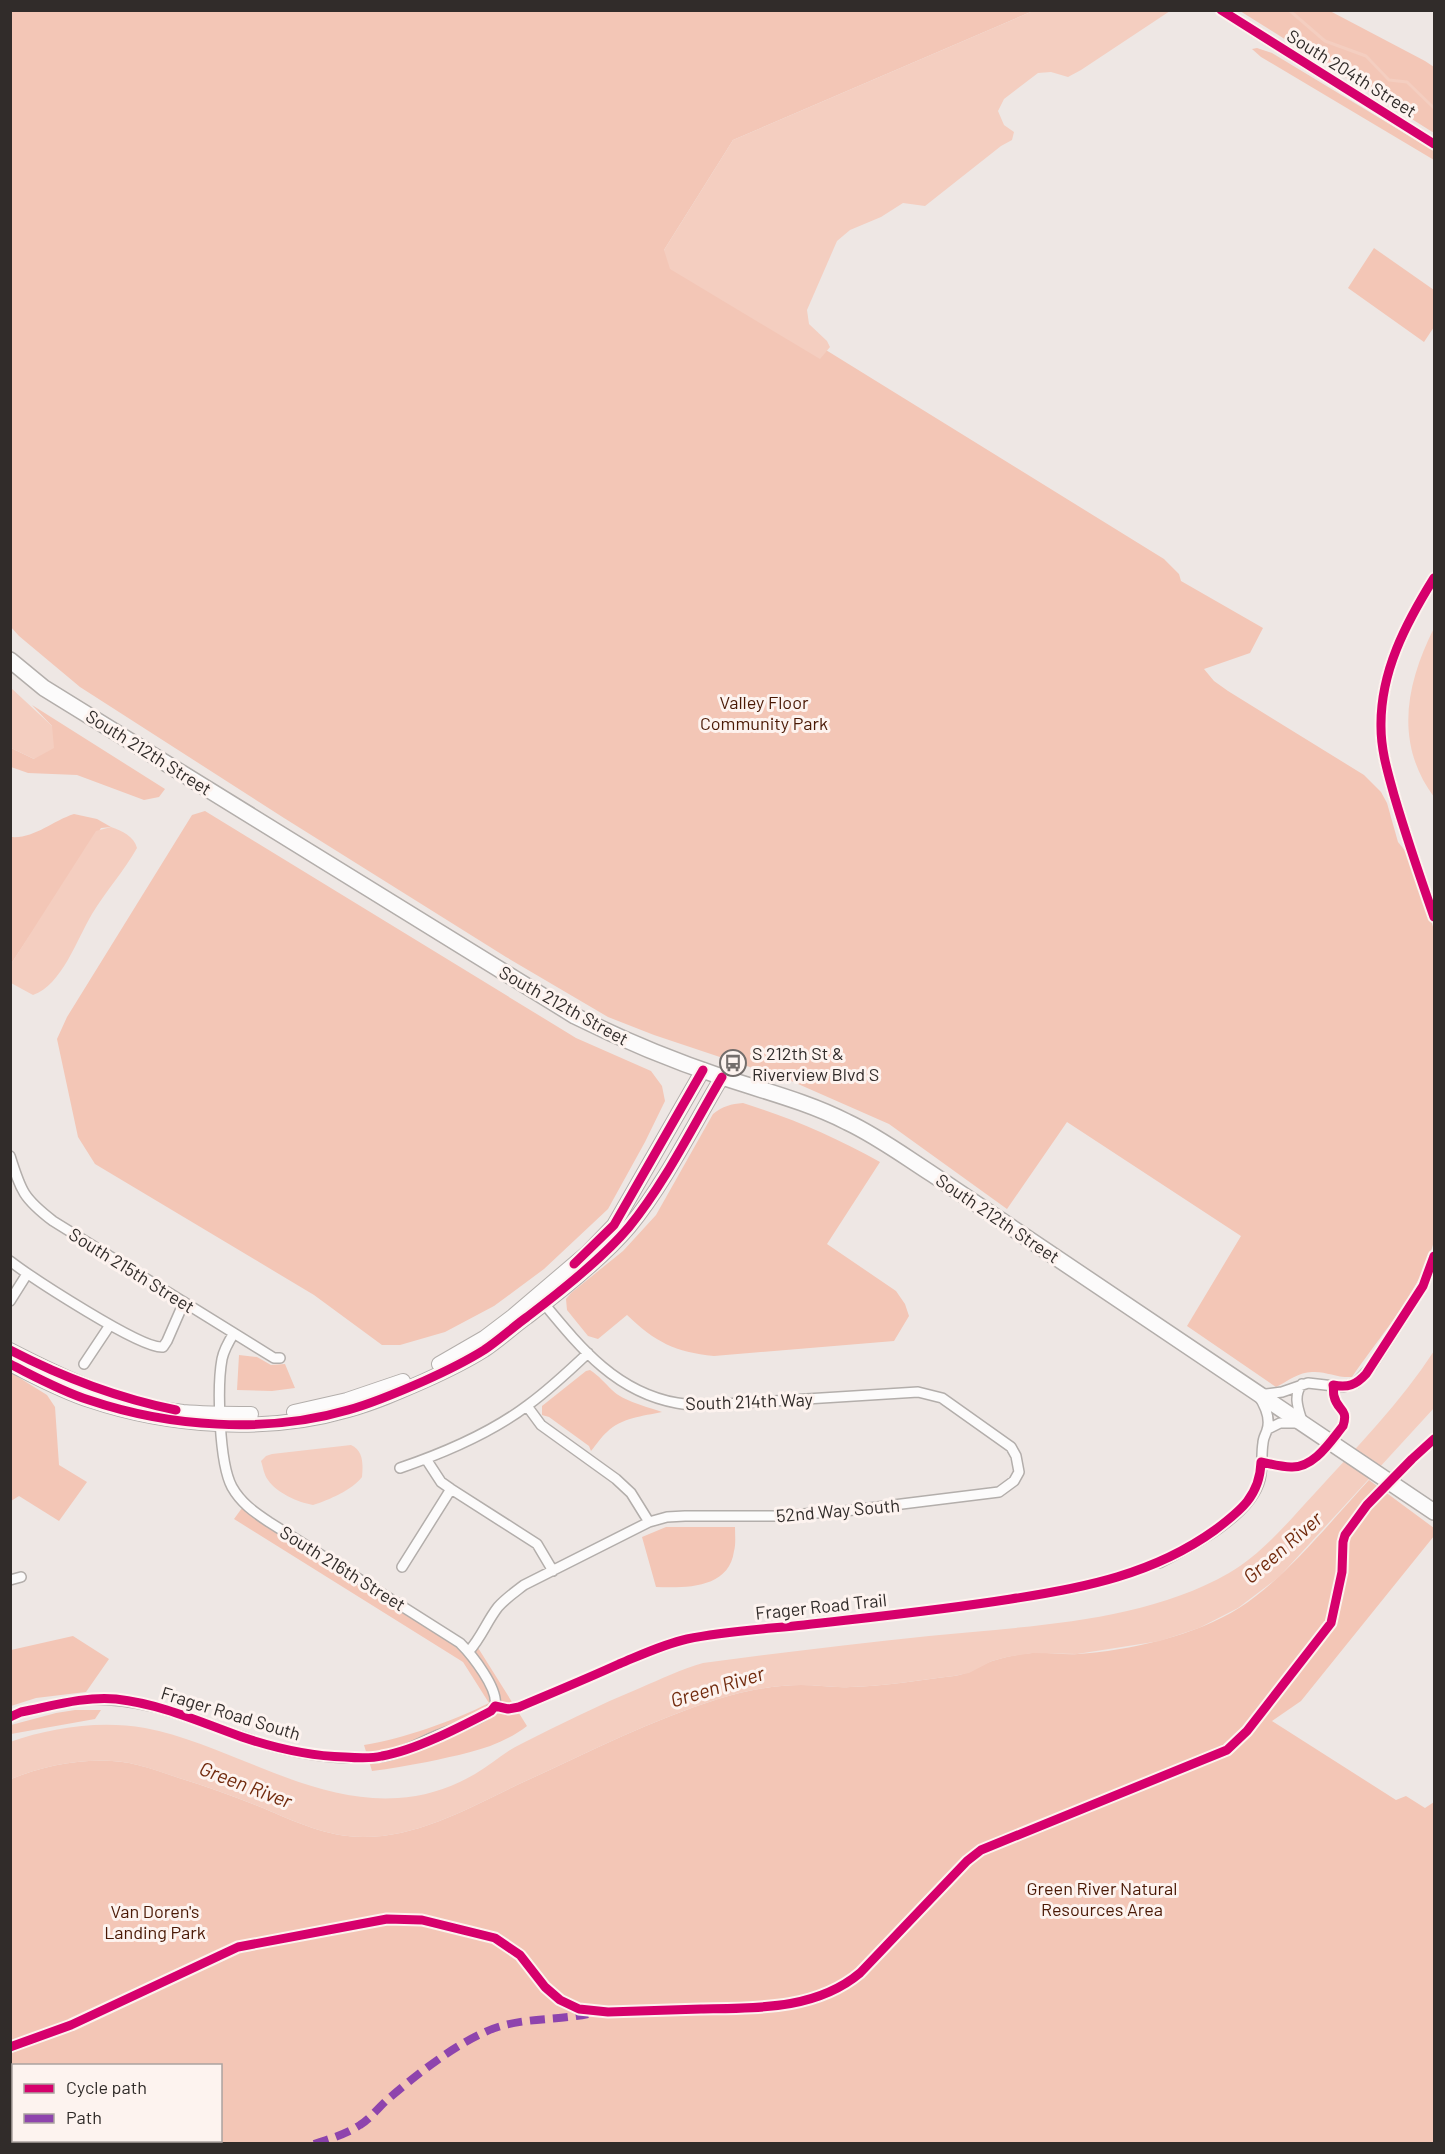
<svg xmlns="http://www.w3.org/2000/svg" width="1445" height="2154" viewBox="0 0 1445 2154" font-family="Barlow,sans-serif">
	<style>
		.green { fill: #f3c6b6; fill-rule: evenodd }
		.water { fill: #f4cec0 }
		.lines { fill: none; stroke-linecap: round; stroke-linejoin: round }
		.stream { stroke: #f4cec0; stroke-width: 3 }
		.street-casing { stroke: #b3aeab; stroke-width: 12 }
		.secondary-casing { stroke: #b3aeab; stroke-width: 16 }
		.primary-casing { stroke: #b3aeab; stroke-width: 18 }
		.street { stroke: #fcfbfb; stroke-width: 9 }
		.secondary { stroke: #fcfbfb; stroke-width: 14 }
		.primary { stroke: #fcfbfb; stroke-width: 15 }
		.quiet { stroke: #8e44ad; stroke-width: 8; stroke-dasharray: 15 8; stroke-linecap: butt }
		.cycleway-casing { stroke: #fdf3ef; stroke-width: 13 }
		.cycleway { stroke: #d6006c; stroke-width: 9 }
		.labels { text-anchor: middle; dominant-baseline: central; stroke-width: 6; stroke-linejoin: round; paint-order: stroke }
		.street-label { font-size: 18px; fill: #312c2a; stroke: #fdf3ef }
		.park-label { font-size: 18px; fill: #4a1905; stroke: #fdf3ef }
		.poi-label { font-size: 18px; fill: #312c2a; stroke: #fdf3ef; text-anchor: start }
		.water-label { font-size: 20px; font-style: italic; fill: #712a0d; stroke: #fdf3ef }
	</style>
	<rect width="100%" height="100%" fill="#eee7e4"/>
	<path class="green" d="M 12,10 L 1033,11 L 733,140 L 664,250 L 1164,559 L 1179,574 L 1181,581 L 1263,628 L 1250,653 L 1204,669 L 1214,681 L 1228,691 L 1364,775 L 1381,792 L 1387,803 L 1398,842 L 1411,858 L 1434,930 L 1434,1241 C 1422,1289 1380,1336 1352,1377 C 1337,1378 1326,1371 1312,1372 C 1299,1372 1288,1381 1276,1387 L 1187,1326 L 1241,1236 L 1067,1122 L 1007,1209 L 889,1124 L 789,1080 L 654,1035 L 608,1017 L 506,957 L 284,818 L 80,687 L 19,636 L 10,626 L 10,32 Z
		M 1240,11 L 1330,11 L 1425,61 L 1434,67 L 1434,133 Z
		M 1257,48 L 1272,53 L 1434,151 L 1434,160 L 1261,57 L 1252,49 Z
		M 1374,248 L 1434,290 L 1434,327 L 1424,342 L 1348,288 Z
		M 32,705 L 165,789 L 159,797 L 144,800 L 77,775 L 28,773 L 11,767 L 11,748 L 34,759 L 52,726 Z
		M 205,811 L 576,1038 L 651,1071 L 662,1086 L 665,1101 L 645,1142 L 608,1209 L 544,1269 L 494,1306 L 445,1332 L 400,1345 L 382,1345 L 314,1295 L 95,1164 L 78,1137 L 57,1039 L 67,1017 L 192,815 Z
		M 74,814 L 97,819 L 111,827 L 101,828 L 11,964 L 11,837 C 34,839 52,821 74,814 Z
		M 743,1103 C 794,1119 833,1136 880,1162 L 827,1244 L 896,1291 L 905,1304 L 909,1316 L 894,1341 L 714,1356 C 675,1352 655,1342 627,1315 L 598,1339 L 588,1336 L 567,1310 L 566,1299 L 571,1293 L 623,1251 L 656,1215 L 713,1114 C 723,1106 731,1104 743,1103 Z
		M 239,1355 L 257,1357 L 271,1365 L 285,1364 L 295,1388 L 272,1391 L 237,1390 Z
		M 590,1370 C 599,1376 605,1383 612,1390 C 623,1401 648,1407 662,1412 C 643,1416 621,1418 607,1432 C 601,1437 596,1445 591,1451 L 589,1446 L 549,1417 L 542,1415 L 542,1406 L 586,1371 Z
		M 10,1372 L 47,1395 L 55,1407 L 59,1465 L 87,1482 L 59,1521 L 19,1496 L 11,1501 Z
		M 1369,1480 L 1434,1528 L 1434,1536 L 1301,1701 L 1272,1721 L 1396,1800 L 1406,1796 L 1425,1808 L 1434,1802 L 1434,2143 L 11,2144 L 11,1779 C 43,1766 77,1759 112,1761 C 135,1762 158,1771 179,1778 C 208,1787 236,1797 263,1808 C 296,1822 327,1837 363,1837 C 418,1837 469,1808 517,1785 C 583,1755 648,1721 718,1699 C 744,1691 773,1685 801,1685 C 817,1685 834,1688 850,1687 C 885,1686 920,1680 954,1676 C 969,1674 978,1666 992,1661 C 1004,1657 1019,1654 1032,1653 C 1047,1652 1063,1655 1078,1654 C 1128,1651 1197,1635 1239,1608 C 1286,1578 1330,1522 1369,1480 ZM 14,2066 L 220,2066 L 220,2140 L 14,2140 Z
		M 242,1508 L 470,1650 L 475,1643 L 527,1726 C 497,1749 462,1754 427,1762 C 408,1765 390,1769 372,1771 L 364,1745 C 402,1739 454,1721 489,1703 L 463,1662 L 234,1519 Z
		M 666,1527 L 735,1527 C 735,1535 736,1544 734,1551 C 729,1589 685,1588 656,1587 L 642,1537 Z
		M 73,1636 L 109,1659 L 86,1692 L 36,1698 L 11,1706 L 11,1650 Z
		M 75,1710 L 101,1710 L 95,1719 L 11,1734 L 11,1725 L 56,1713 Z"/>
	<path class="water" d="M 1033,11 L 1170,11 L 1081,70 L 1068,77 L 1051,72 L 1038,73 L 1004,99 L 998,111 L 1004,125 L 1014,132 L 1012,140 L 1001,146 L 925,206 L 903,203 L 881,217 L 850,230 L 837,241 L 807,310 L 809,324 L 827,341 L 830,347 L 820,359 L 670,269 L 664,250 L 733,140 Z
		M 1434,628 L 1434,797 C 1394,743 1406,684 1434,628 Z
		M 10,687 L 52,726 L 54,748 L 34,759 L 11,748 Z
		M 111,827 C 122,831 134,836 137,848 C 124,871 106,891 92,914 C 77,939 62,985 33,995 L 11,983 L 11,964 L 96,831 Z
		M 1434,1351 L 1434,1408 L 1279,1577 L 1238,1608 L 1199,1628 L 1160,1641 L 1077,1654 L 1033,1653 L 1007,1657 L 992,1661 L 969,1673 L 954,1676 C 920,1680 885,1686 850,1687 C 834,1688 817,1685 801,1685 C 773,1685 744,1691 718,1699 C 648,1721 583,1755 517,1785 C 469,1808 418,1837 363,1837 C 327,1837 296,1822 263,1808 C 236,1797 208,1787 179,1778 C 157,1771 135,1762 112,1761 C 77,1759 43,1766 11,1779 L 10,1742 C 52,1727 101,1720 145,1728 C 229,1744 309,1804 398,1798 C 424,1797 453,1787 475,1774 C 491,1765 504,1752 521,1744 C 560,1724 599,1705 640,1688 C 661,1679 681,1669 703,1663 C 778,1653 853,1644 929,1636 C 1026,1626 1142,1623 1229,1573 C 1262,1554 1289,1521 1315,1493 C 1357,1447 1400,1403 1434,1351 Z
		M 351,1445 C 364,1451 363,1465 362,1477 C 352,1490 329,1500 313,1505 C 297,1502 277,1493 268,1480 C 264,1475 263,1467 261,1461 L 266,1456 L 272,1454 Z"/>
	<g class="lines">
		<path class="stream" d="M 1289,10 L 1325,41 L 1366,56 L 1389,80 L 1407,82 L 1434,108"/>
		<defs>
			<path id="street" d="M 1221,10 L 1434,144
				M 1434,578 C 1406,623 1380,672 1381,727 C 1381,751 1388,773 1394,795 C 1406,836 1420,877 1434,917
				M 10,1156 C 21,1191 23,1198 53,1221 L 274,1358 L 280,1358
				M 10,1261 C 31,1277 142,1350 163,1347 L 167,1341 L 184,1302
				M 10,1301 L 27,1274
				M 84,1364 L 110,1325
				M 527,1406 L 541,1425 L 616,1479 L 631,1493 L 649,1522
				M 1302,1421 C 1298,1408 1293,1396 1302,1384
				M 1268,1429 L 1280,1423 L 1296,1423
				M 426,1459 L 441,1482 L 451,1489 L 537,1544 L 553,1571
				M 400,1468 C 444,1453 491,1433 528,1405 C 550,1389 569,1371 588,1353
				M 1159,1563 C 1190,1547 1251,1516 1260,1479 C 1263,1467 1261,1455 1263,1443 C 1263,1438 1266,1434 1267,1430 C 1271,1418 1264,1404 1258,1395 L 1282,1392 L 1308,1383 L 1343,1387 L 1356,1383 L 1371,1367 L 1423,1286 L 1434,1256
				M 402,1567 L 451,1489
				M 10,1580 L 21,1577
				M 469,1651 C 481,1638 487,1621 498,1607 C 506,1598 515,1592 524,1585 L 649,1522 L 667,1517 L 685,1516 L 775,1516 L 845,1511 L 999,1492 L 1014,1481 L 1019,1472 L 1016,1456 L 1011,1447 L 942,1398 L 918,1392 L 709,1405 C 698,1405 687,1405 677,1403 C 615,1392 579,1346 541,1300
				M 90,1699 C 151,1699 188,1718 243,1737 C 285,1752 334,1761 378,1757 C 399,1755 419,1743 438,1735 C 454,1729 484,1719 495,1706 C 499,1689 472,1655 460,1643 L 269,1522 C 254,1512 241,1503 232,1487 C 219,1463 217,1386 222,1359 C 224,1349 229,1341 234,1333"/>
			<path id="secondary" d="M 10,1350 C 64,1378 122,1405 183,1412 C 205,1414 229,1414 251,1414
				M 10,1364 C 36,1377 61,1391 89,1400 C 169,1427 266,1434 348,1410 C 374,1403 399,1392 424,1381 C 444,1372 465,1362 484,1350 C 499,1340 513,1327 527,1317 C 560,1292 602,1259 629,1227 C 665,1183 693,1126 722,1077
				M 439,1364 L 484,1338 L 513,1316 L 587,1253 L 614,1225 L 703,1070
				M 294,1412 L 347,1400 L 403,1381"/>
			<path id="primary" d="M 10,660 L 44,688 L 575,1016 C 623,1040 671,1060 722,1077 C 764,1091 808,1102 847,1122 C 877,1136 904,1156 932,1174 L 1434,1512"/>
		</defs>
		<use href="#street" class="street-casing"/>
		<use href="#secondary" class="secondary-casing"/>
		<use href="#primary" class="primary-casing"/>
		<use href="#street" class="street"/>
		<use href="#secondary" class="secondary"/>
		<use href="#primary" class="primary"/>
		<path class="quiet" d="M 314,2144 C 330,2139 346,2134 360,2125 C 370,2119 378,2108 387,2100 C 415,2076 451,2047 485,2032 C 517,2017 554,2021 588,2014"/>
		<defs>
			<path id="cycleway" d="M 1221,10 L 1434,144
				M 1434,578 C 1406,623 1380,672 1381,727 C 1381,751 1388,773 1394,795 C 1406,836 1420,877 1434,917
				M 574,1264 L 614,1225 L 703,1070
				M 10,1350 C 64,1378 117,1398 176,1410
				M 10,1364 C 36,1377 61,1391 89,1400 C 169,1427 266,1434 348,1410 C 374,1403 399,1392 424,1381 C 444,1372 465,1362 484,1350 C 499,1340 513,1327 527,1317 C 560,1292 602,1259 629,1227 C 665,1183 693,1126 722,1077
				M 10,1717 L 21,1712 C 52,1706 85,1696 116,1699 C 161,1704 200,1722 242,1737 C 275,1748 311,1756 345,1757 C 357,1758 370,1759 382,1756 C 416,1750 460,1727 491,1711 L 495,1706 L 508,1709 L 519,1707 C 552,1693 586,1679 619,1664 C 641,1655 664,1644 687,1639 C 725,1631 765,1629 804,1625 C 873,1617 942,1610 1011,1599 C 1084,1588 1154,1574 1215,1530 C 1240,1511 1260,1496 1261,1462 C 1271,1464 1281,1467 1291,1467 C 1314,1468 1330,1442 1343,1426 C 1349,1408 1337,1411 1334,1396 C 1333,1393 1334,1389 1333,1385 C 1348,1388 1356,1385 1366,1374 L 1423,1286 L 1434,1256
				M 10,2047 L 71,2025 L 238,1947 L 387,1919 L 422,1920 L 495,1938 L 520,1955 L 545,1987 L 560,2000 L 579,2009 L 608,2012 C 639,2011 670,2010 701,2009 C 756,2008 816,2010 860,1973 L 967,1861 L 981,1850 L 1227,1750 L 1247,1731 L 1331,1623 L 1342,1572 L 1343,1542 L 1345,1535 L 1367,1505 L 1412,1459 L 1434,1439"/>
		</defs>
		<use href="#cycleway" class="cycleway-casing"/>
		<use href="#cycleway" class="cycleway"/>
	</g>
	<defs>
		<symbol id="bus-ring" viewBox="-11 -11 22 22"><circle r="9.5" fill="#fdf3ef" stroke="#736d6b" stroke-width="1.5"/><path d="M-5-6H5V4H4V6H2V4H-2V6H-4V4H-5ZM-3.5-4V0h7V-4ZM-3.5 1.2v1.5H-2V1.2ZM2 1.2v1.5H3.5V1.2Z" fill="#736d6b"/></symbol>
	</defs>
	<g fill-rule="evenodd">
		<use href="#bus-ring" x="718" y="1048" width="30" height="30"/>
	</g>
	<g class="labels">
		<g class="street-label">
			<text transform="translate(1352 73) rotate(32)">South 204th Street</text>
			<text transform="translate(149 752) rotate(32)">South 212th Street</text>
			<text transform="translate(564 1005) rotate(29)">South 212th Street</text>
			<text transform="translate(998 1218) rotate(34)">South 212th Street</text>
			<text transform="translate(132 1270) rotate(32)">South 215th Street</text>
			<text transform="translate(749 1401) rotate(-2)">South 214th Way</text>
			<text transform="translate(838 1510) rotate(-5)">52nd Way South</text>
			<text transform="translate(343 1568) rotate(32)">South 216th Street</text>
			<text transform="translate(821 1606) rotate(-6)">Frager Road Trail</text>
			<text transform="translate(231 1713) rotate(17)">Frager Road South</text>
		</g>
		<g class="park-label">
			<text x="764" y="702">Valley Floor<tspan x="764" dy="21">Community Park</tspan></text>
			<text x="1102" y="1888">Green River Natural<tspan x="1102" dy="21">Resources Area</tspan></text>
			<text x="155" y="1911">Van Doren's<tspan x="155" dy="21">Landing Park</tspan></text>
		</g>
		<g class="poi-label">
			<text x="752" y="1053">S 212th St &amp;<tspan x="752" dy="21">Riverview Blvd S</tspan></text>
		</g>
		<g class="water-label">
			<text transform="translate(1282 1547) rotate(-41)">Green River</text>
			<text transform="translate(717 1686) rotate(-17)">Green River</text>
			<text transform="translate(246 1784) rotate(21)">Green River</text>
		</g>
	</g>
	<rect width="1445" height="2154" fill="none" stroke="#312c2a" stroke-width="24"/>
	<rect x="12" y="2064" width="210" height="78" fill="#fdf3ef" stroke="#aba3a0" stroke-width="1.5"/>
	<rect x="24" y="2084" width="30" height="9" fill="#d6006c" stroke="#aba3a0" stroke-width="1.5"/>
	<text x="66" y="2094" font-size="18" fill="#312c2a">Cycle path</text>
	<rect x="24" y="2114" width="30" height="9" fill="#8e44ad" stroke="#aba3a0" stroke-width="1.5"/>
	<text x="66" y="2124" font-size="18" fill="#312c2a">Path</text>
</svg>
